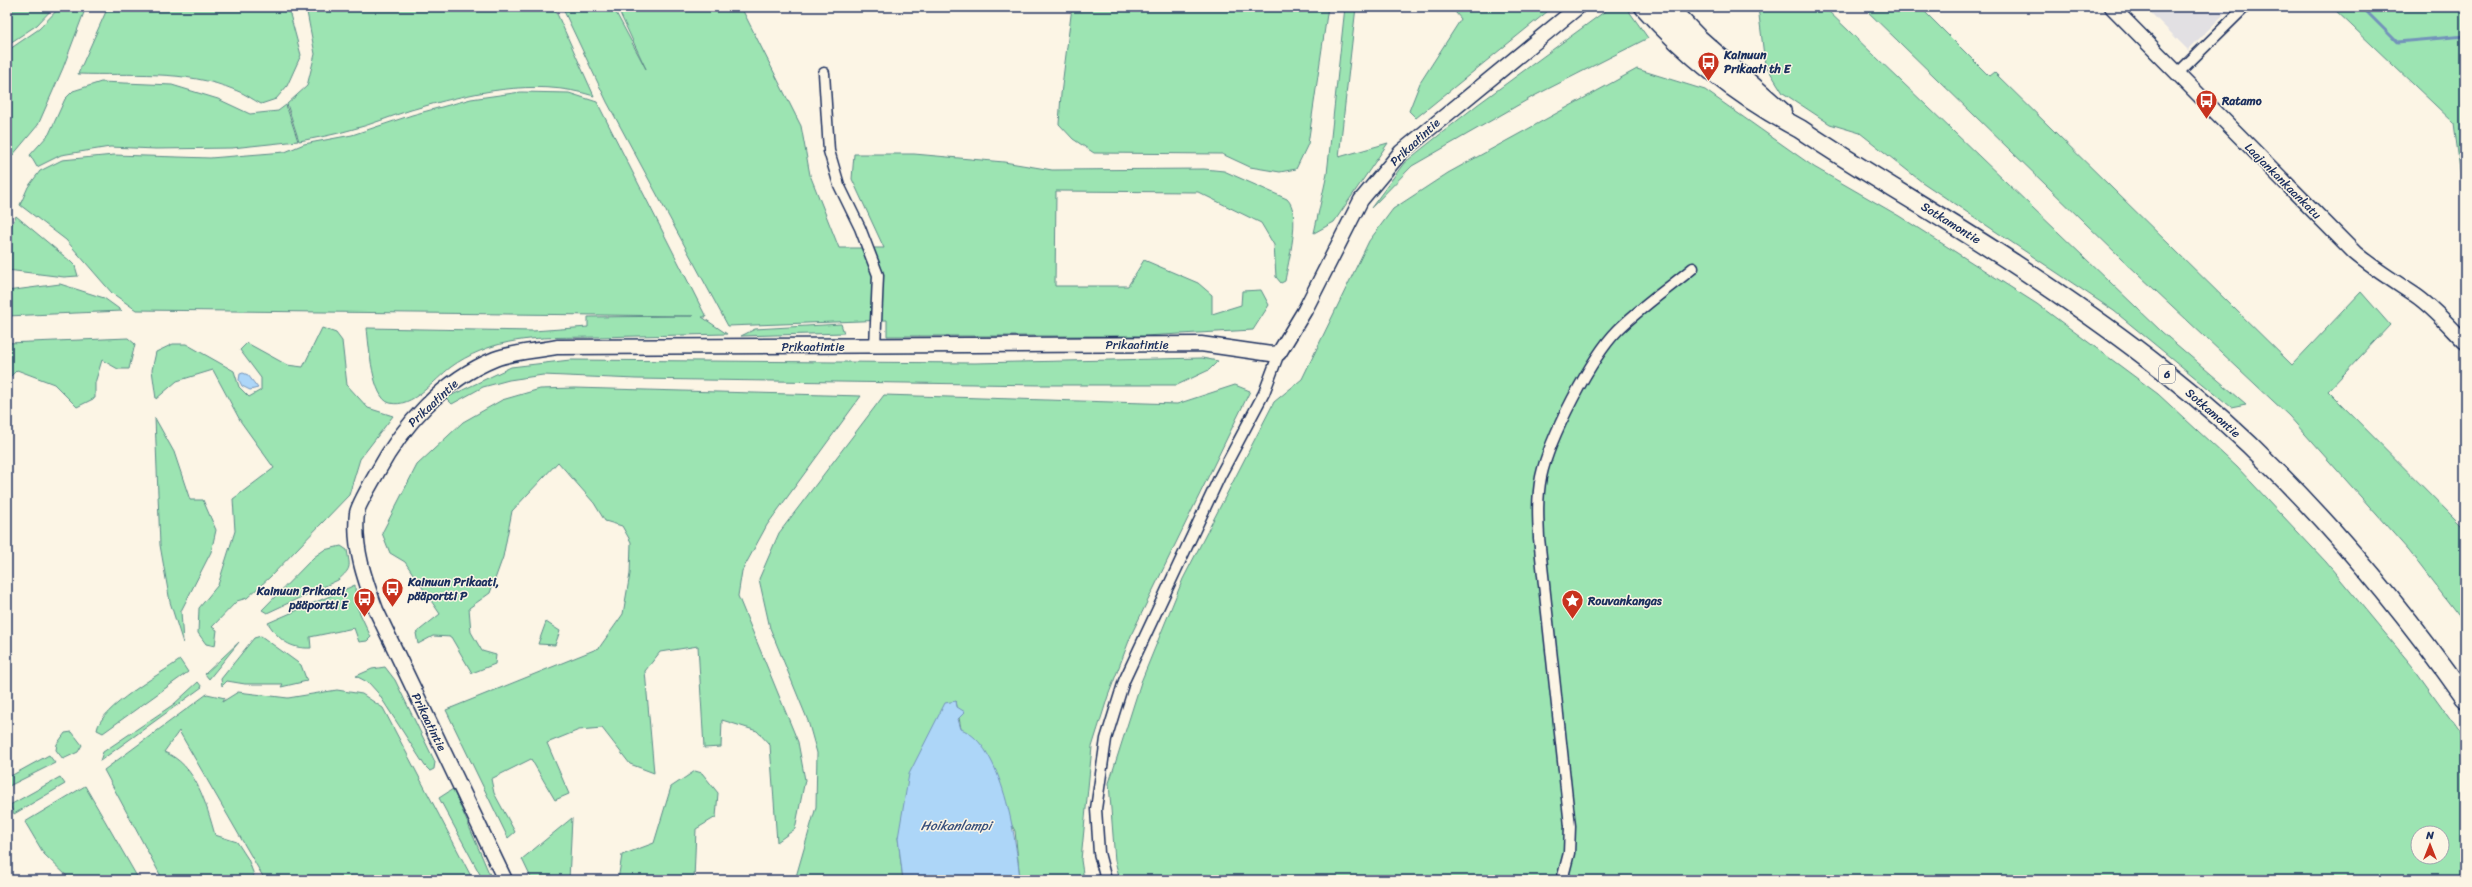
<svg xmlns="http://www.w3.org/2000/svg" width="2472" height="887" viewBox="0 0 2472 887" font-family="Sriracha,sans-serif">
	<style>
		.built { fill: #e2e0e3 }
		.green { fill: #9ce4b2; stroke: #5c8a88; fill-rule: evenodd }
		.water { fill: #add6f8; stroke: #7393ba }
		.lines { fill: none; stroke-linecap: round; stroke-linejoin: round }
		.stream { stroke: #7393ba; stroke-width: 3 }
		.street-casing { stroke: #1b2f5e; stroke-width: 13 }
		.secondary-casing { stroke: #1b2f5e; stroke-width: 17 }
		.highway-casing { stroke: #1b2f5e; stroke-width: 21 }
		.street { stroke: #fcf5e5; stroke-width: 10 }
		.secondary { stroke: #fcf5e5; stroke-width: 14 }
		.highway { stroke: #fcf5e5; stroke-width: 18 }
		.labels { text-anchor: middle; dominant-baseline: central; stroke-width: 3; stroke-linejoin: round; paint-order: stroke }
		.shield { fill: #fcf5e5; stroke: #5e6a86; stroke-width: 1 }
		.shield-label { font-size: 11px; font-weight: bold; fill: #1b2f5e }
		.poi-label { font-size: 12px; font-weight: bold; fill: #1b2f5e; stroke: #fcf5e5; text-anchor: start }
		.street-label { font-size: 12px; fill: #1b2f5e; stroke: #fcf5e5 }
		.water-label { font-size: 13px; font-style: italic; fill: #38507d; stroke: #fcf5e5 }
	</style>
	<rect width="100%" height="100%" fill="#fcf5e5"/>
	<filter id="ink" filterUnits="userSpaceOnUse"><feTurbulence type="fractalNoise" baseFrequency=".025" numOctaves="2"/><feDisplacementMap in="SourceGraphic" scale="8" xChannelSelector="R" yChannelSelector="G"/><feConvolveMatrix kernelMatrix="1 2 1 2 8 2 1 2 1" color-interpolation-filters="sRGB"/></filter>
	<g filter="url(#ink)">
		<path class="built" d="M 2145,7 L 2231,7 L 2188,50 Z"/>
		<path class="green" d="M 7,7 L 54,7 L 37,25 L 7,45 Z
			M 60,7 L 86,7 L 63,68 L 38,125 L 7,162 L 7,51 L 39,29 Z
			M 108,7 L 288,7 L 301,55 L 287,86 L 276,99 L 261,104 C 252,99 244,93 235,90 C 185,69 130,76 78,74 Z
			M 306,7 L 554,7 L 594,96 C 534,77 470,93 411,110 C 391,116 371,125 350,130 C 333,135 316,138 299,141 L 287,104 L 307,86 L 315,54 Z
			M 562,7 L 613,7 L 646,69 L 617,7 L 741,7 L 801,126 L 810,175 L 839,248 L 884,248 L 852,179 L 854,154 L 914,154 L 1004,162 L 1052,170 L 1204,169 L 1224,171 L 1287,199 C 1302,213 1288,262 1285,281 L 1281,283 L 1276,277 L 1274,245 L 1261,223 L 1198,192 L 1056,191 L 1055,286 L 1128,286 L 1144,260 L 1198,283 L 1212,295 L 1212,314 L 1241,305 L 1242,291 L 1261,290 L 1269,305 L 1253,330 L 1144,336 L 887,336 L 887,320 L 728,326 L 607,102 Z
			M 1072,7 L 1328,7 L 1308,144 L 1296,169 L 1280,172 L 1250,167 L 1222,154 L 1094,153 L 1073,139 L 1059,124 L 1061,94 Z
			M 1345,7 L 1356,7 L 1339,157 L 1388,143 L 1334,222 L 1314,233 L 1327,174 Z
			M 1451,7 L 1553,7 L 1416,118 L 1409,111 L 1420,83 L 1461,19 Z
			M 1614,7 L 1626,7 L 1648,38 L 1534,96 L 1412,166 L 1371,208 L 1404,163 L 1477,105 L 1608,9 Z
			M 1758,7 L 1824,7 L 2162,332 L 2246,404 L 2231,407 L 2114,311 L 1922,182 L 1860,133 L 1830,124 L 1783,93 L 1765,64 Z
			M 1863,7 L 1920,7 L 1989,76 L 1994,72 L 2292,365 L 2361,292 L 2390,325 L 2328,391 L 2465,529 L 2465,624 L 2409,551 L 2289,416 L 2121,258 Z
			M 2332,7 L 2465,7 L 2465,195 L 2463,193 L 2454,123 Z
			M 1637,69 L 1705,90 L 1814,167 L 1899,216 L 2037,304 L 2158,394 L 2237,467 L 2326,562 L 2413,667 L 2465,739 L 2465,880 L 1120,880 L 1115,861 L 1109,783 L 1141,682 L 1183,579 L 1274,402 L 1302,379 L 1369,241 L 1393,209 L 1448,173 ZM 2418,833 L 2442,833 L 2442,857 L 2418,857 Z
			M 101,82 L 172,85 L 218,99 L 250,114 L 278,111 L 286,105 L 298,141 L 232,148 L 156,149 L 110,147 L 61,155 L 37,167 L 30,155 L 49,134 L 65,99 L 73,91 Z
			M 521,92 L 569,93 L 597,102 L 706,317 L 702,317 L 727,334 C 683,335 640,336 596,337 C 556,338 518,335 480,351 C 470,355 459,361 451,367 C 435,379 412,409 390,403 C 372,399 369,345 367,328 L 533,331 L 588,327 L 588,317 L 693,316 L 136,310 L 112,293 L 66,240 L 20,205 L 28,187 L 40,171 L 62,160 L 114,155 L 210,158 L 285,152 L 304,144 L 352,135 L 412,115 L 471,99 Z
			M 16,216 L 70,261 L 75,266 L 78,276 L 64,277 L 7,270 L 7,235 Z
			M 60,284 L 104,298 L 122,311 L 7,316 L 7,291 Z
			M 841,324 L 844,333 L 741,336 L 755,329 Z
			M 322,328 L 336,333 L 342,341 L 347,385 L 368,408 L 393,416 L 360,459 L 349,495 L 270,577 L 247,598 L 237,601 L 212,627 L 217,630 L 215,646 L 206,644 L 198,633 L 199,608 L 218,585 L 235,531 L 233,499 L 274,468 L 241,422 L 213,370 L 177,381 L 156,399 L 152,370 L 156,352 L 173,344 L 186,344 L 234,371 L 239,387 L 249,397 L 261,390 L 261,378 L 240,350 L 247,343 L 287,365 L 303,367 Z
			M 128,338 L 135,344 L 129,369 L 118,369 L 102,360 L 95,383 L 95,398 L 77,407 L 54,384 L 17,370 L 7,380 L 7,343 Z
			M 1202,358 L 1218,361 L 1209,370 L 1177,385 L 1041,385 L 636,379 L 543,375 L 509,380 L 483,387 L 452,404 L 446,398 L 511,367 L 570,360 L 975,363 Z
			M 1235,385 L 1250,391 L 1132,633 L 1108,696 L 1092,747 L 1081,860 L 1084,880 L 1020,880 L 1015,831 L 961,729 L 956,701 L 898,838 L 903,880 L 795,880 L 816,807 L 817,753 L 808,721 L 770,628 L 759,579 L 779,533 L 884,395 L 1177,404 Z
			M 574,388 L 861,396 L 767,525 L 742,571 L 738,596 L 798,742 L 805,780 L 795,829 L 777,842 L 770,745 L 757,731 L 722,720 L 721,747 L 704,748 L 698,646 L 660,652 L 645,671 L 654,773 L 630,764 L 602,728 L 579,730 L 547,743 L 569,794 L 555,800 L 531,759 L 491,779 L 494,793 L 515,832 L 508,838 L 446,710 L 599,648 L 623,614 L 630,574 L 631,542 L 622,526 L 605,521 L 594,503 L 558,462 L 512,511 L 503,557 L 490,593 L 469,608 L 471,632 L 482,651 L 496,655 L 495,664 L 472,673 L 451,637 L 433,636 L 418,644 L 416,633 L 440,614 L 405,562 L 390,553 L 382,533 L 417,465 L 463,422 L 502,400 L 540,389 Z
			M 155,418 L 174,452 L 190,500 L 203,500 L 216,530 L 211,552 L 181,611 L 183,643 L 170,602 L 160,545 Z
			M 341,546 L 347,550 C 350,567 352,568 338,580 L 267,613 L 262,610 L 314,557 L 324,550 Z
			M 355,585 L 356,605 L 371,637 L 367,641 L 359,642 L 354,628 L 310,637 L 311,648 C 290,649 279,640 268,623 Z
			M 546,622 L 560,631 L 555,645 L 538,644 Z
			M 261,636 L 301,665 L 307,681 L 281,687 L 283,684 L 245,684 L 227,681 L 222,686 L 221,679 L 254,638 Z
			M 239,642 L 209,679 L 205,674 Z
			M 180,660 L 188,672 L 103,733 L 97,730 C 100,708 160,674 180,660 Z
			M 385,667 L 395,680 L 435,762 L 434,769 L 430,771 L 425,766 L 378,693 L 369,683 L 356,676 L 372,669 Z
			M 198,682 L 202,687 L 100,761 L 103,752 L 174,704 Z
			M 337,690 L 362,694 L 383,708 L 473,880 L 265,880 L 179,731 L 164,752 C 196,764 206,804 215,835 L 237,842 L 248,859 L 254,875 L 251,880 L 163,880 L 104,770 L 207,694 L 225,698 L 222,702 L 238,692 L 288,698 Z
			M 72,732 L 82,745 L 78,752 L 63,759 L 56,750 L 57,744 L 65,733 Z
			M 49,755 L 55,763 L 7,787 L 7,778 Z
			M 695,771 L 702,773 L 718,793 L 716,817 L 696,829 L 694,880 L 618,880 L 622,855 L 654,843 L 671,787 Z
			M 60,777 L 65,784 L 14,814 L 10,805 Z
			M 85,786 L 139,880 L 71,880 L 44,854 L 25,822 Z
			M 453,789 L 492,880 L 483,880 L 439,798 Z
			M 572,818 L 569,880 L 532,880 L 522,859 Z"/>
		<path class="water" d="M 243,373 L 248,375 L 258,388 L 250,390 L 242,386 L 239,380 L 240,374 Z
			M 956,701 L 957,707 L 965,712 L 958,719 L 961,729 C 1003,745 1016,840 1020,880 L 903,880 L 898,838 L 909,774 L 945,703 Z"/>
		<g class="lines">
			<path class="stream" d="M 2362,7 L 2397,42 L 2465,36"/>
			<defs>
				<path id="street" d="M 824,73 L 829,151 L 839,185 L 860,228 L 878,275 L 875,347
					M 2178,73 L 2245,7
					M 1106,880 L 1099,853 L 1096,809 L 1106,739 L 1124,681 L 1220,476 L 1264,393 L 1279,353
					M 1562,880 L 1569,853 L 1570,826 L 1539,538 C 1538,518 1537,497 1541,477 C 1549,439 1591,357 1618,330 C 1641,307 1669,288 1693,268"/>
				<path id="secondary" d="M 2112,7 L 2355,253 C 2374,269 2394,281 2415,295 C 2434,308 2449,326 2465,342
					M 505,880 L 376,610 C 365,580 353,547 357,513 C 357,507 373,480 377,473 C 403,425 443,380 495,359 C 513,352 537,351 557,347 L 1201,344 L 1271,354 L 1279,353 L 1305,310 L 1361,200 L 1401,152 L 1578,7"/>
				<path id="highway" d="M 1644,7 C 1689,57 1741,98 1800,129 C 1879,182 1962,227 2040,281 C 2123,337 2205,398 2275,470 C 2345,540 2408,617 2465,698
					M 1668,7 L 1698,38 L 1782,112"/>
			</defs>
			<use href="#street" class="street-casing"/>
			<use href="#secondary" class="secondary-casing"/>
			<use href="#highway" class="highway-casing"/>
			<use href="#street" class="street"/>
			<use href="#secondary" class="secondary"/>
			<use href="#highway" class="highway"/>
		</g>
	</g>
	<defs>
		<symbol id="bus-pin" viewBox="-11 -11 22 30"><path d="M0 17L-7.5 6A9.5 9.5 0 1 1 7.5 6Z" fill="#c8321e" stroke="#fcf5e5"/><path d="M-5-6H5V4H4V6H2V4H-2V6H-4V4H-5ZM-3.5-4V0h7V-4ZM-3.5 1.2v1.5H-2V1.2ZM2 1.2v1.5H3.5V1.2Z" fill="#fff"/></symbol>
		<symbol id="sight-pin" viewBox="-11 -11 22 30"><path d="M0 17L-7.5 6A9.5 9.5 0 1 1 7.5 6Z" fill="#c8321e" stroke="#fcf5e5"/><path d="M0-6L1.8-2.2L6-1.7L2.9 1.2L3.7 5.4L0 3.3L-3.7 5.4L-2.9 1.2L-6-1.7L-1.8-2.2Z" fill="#fff"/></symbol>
	</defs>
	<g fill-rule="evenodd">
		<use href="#bus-pin" x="1696" y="50" width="25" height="34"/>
		<use href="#bus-pin" x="2194" y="88" width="25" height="34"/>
		<use href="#bus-pin" x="380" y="576" width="25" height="34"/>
		<use href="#bus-pin" x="352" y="586" width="25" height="34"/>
		<use href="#sight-pin" x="1560" y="588" width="25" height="34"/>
	</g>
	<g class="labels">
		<rect class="shield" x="2159" y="365" width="16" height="18" rx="3"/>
		<g class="shield-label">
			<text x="2167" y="374">6</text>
		</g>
		<g class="poi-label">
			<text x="1724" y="55">Kainuun<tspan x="1724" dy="14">Prikaati th E</tspan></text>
			<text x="2222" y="101">Ratamo</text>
			<text x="408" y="582">Kainuun Prikaati,<tspan x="408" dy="14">pääportti P</tspan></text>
			<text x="348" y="591" text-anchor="end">Kainuun Prikaati,<tspan x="348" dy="14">pääportti E</tspan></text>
			<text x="1588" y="601">Rouvankangas</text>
		</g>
		<g class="street-label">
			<text transform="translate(1415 142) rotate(-43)">Prikaatintie</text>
			<text transform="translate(2283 181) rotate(45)">Laajankankaankatu</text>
			<text transform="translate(1951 223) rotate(32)">Sotkamontie</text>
			<text x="1137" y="345">Prikaatintie</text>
			<text x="813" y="347">Prikaatintie</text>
			<text transform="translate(433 403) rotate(-43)">Prikaatintie</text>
			<text transform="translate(2213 413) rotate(41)">Sotkamontie</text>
			<text transform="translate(429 722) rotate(64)">Prikaatintie</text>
		</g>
		<g class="water-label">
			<text x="956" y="825">Hoikanlampi</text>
		</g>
	</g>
	<rect width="2472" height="887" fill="none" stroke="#fcf5e5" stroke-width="24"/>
	<rect x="12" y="12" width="2448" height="863" fill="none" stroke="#1b2f5e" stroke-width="1.5" filter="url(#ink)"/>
	<g transform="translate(2430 845)"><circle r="19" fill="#fcf5e5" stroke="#a2a6af"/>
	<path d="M0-3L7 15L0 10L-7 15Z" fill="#c8321e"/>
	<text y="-6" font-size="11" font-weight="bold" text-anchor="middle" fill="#1b2f5e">N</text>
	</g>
</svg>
